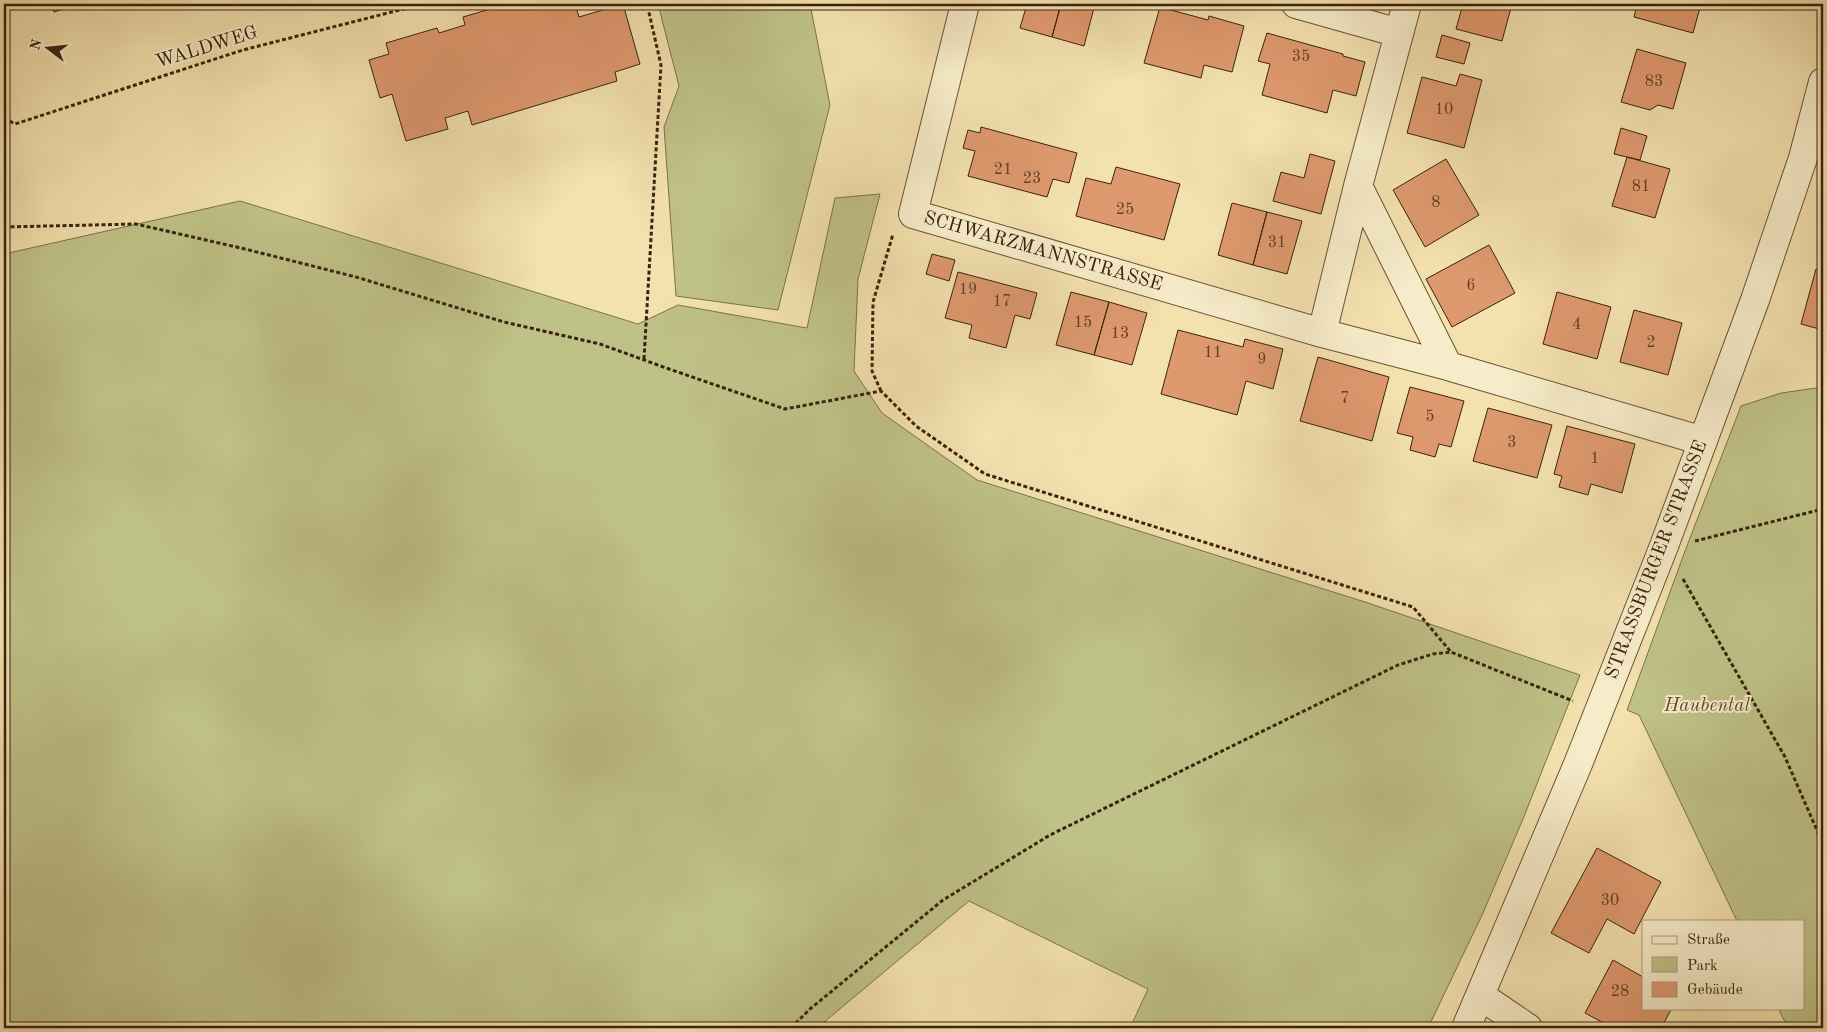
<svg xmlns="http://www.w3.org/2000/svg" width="1827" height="1032" viewBox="0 0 1827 1032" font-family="'Old Standard TT',serif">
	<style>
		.green { fill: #bfc287; stroke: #7c724a }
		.building { fill: #de996e; stroke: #3a230e }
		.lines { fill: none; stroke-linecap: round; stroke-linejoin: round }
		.street-casing { stroke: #685236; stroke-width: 30 }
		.path { stroke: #3a230e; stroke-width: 3; stroke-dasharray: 4 2.5; stroke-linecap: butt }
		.street { stroke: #f7ecca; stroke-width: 28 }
		.labels { text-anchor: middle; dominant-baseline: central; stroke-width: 4; stroke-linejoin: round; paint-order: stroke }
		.number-label { font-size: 16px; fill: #634026 }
		.street-label { font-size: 19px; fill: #3a230e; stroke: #f7ecca }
		.park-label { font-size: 19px; font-style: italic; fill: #5b4b2c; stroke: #f7ecca }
	</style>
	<rect width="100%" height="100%" fill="#f3e1ae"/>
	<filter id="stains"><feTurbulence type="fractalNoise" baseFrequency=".004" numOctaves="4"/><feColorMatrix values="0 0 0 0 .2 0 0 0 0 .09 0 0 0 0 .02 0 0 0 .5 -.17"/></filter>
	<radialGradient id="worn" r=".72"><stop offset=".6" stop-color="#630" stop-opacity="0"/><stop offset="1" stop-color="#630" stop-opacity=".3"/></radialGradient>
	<path class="green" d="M 658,4 L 810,4 L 830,105 L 778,310 L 676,296 L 664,127 L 679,86 Z
		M 880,194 L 858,279 L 854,371 L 882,413 L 977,480 L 1365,602 L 1580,675 L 1523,819 L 1483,913 L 1428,1028 L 1130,1028 L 1148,989 L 969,901 L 817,1028 L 4,1028 L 4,254 L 240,201 L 638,324 L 678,305 L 807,328 L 835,198 Z
		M 1823,387 L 1823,1028 L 1788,1028 L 1778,1008 L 1803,1008 L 1803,921 L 1737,921 L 1639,715 L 1627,710 L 1685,551 L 1741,406 L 1781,393 Z"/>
	<path class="building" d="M 51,4 L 79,4 L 54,12 Z
		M 507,4 L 575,4 L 579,17 L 623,4 L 640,64 L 615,72 L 617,81 L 472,125 L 468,111 L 445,118 L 448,129 L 406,141 L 392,94 L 380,98 L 369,60 L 389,54 L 386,43 L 437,28 L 439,33 L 465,25 L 463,17 Z
		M 1027,4 L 1061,4 L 1052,37 L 1020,28 Z
		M 1061,4 L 1095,4 L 1084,46 L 1052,37 Z
		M 1463,4 L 1512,4 L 1502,41 L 1456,29 Z
		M 1637,4 L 1701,4 L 1693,33 L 1634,17 Z
		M 1160,7 L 1208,20 L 1209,16 L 1244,26 L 1232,72 L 1204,65 L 1201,78 L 1144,63 Z
		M 1267,33 L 1343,54 L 1343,56 L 1365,62 L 1356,96 L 1333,90 L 1327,113 L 1262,95 L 1270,64 L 1258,61 Z
		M 1442,35 L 1470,43 L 1464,64 L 1436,57 Z
		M 1637,49 L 1686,63 L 1673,109 L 1658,105 L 1650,110 L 1621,102 Z
		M 1460,74 L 1482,80 L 1464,148 L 1407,133 L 1422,77 L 1456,86 Z
		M 981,127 L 1077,153 L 1069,183 L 1053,179 L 1047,197 L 968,176 L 975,151 L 963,148 L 968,130 L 980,133 Z
		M 1621,128 L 1647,136 L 1640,160 L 1614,154 Z
		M 1310,154 L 1335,161 L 1321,214 L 1273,201 L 1281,172 L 1304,178 Z
		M 1627,157 L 1670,169 L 1655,218 L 1612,206 Z
		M 1446,159 L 1479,215 L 1425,247 L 1393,190 Z
		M 1116,167 L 1180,184 L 1164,240 L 1076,216 L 1086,178 L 1111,184 Z
		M 1232,203 L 1267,212 L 1253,265 L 1218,255 Z
		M 1267,212 L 1302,221 L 1287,274 L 1253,265 Z
		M 1489,245 L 1515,293 L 1452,327 L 1426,279 Z
		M 932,254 L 955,260 L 949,281 L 926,274 Z
		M 1816,269 L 1823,271 L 1823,330 L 1801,324 Z
		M 958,272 L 1037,293 L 1030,319 L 1015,315 L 1006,348 L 969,338 L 972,325 L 945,318 Z
		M 1071,292 L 1109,302 L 1094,355 L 1056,345 Z
		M 1557,292 L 1611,307 L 1597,359 L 1543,344 Z
		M 1109,302 L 1147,313 L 1132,365 L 1094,355 Z
		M 1634,310 L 1682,323 L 1668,375 L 1620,362 Z
		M 1178,330 L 1243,347 L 1245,339 L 1283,349 L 1273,389 L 1246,381 L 1237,415 L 1161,394 Z
		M 1318,357 L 1389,377 L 1372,441 L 1300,421 Z
		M 1410,387 L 1464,401 L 1451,447 L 1439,444 L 1435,457 L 1410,450 L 1413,437 L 1397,433 Z
		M 1488,408 L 1552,425 L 1537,478 L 1473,461 Z
		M 1567,426 L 1635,444 L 1622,493 L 1591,484 L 1588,495 L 1559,487 L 1562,476 L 1554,474 Z
		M 1597,848 L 1661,882 L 1634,934 L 1607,919 L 1589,953 L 1551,933 Z
		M 1613,960 L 1643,977 L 1643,1008 L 1672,1008 L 1661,1028 L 1613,1028 L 1585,1013 Z"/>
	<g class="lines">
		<defs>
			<path id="street" d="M 965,4 L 913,214 L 1322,333
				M 1296,4 L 1399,33
				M 1407,4 L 1358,186 L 1322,333 L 1448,366 L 1703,441
				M 1358,186 L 1448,366
				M 1481,996 L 1528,1028
				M 1466,1028 L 1578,764 L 1664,546 L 1755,300 L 1803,158 L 1823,82"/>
		</defs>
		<use href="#street" class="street-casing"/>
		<path class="path" d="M 4,118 L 15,124 L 243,50 L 423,4
			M 4,227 L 136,224 L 245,249 L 356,277 L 504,322 L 600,344 L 669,369 L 785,409 L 881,391 L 916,426 L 985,474 L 1413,607 L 1451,652
			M 644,359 L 661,65 L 647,4
			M 881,391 L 872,371 L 873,302 L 893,234
			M 1695,541 L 1823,509
			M 1683,579 L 1785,757 L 1823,844
			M 791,1028 L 810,1009 L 943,900 L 1050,835 L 1398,665 L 1433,654 L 1451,652 L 1573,701"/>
		<use href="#street" class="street"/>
	</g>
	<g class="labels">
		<g class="number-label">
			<text x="1301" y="57">35</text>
			<text x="1654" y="82">83</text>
			<text x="1444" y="110">10</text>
			<text x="1003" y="170">21</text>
			<text x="1032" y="179">23</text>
			<text x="1641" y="187">81</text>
			<text x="1436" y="203">8</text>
			<text x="1125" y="210">25</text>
			<text x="1277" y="243">31</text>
			<text x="1471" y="286">6</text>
			<text x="968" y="290">19</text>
			<text x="1002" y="302">17</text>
			<text x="1083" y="323">15</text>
			<text x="1577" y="325">4</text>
			<text x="1120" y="334">13</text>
			<text x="1651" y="343">2</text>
			<text x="1213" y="353">11</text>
			<text x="1262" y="360">9</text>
			<text x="1345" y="399">7</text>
			<text x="1430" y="417">5</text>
			<text x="1512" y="443">3</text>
			<text x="1595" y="459">1</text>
			<text x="1610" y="901">30</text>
			<text x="1620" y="992">28</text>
		</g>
		<g class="street-label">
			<text transform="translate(207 48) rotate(-17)">WALDWEG</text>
			<text transform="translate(1043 252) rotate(16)">SCHWARZMANNSTRASSE</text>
			<text transform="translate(1657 560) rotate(-69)">STRASSBURGER STRASSE</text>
		</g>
		<g class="park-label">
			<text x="1707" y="706">Haubental</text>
		</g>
	</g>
	<rect width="1827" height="1032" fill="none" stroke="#f3e1ae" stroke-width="20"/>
	<rect x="5" y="5" width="1817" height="1022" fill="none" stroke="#3a230e" stroke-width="2.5"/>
	<rect x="10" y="10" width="1807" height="1012" fill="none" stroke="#3a230e"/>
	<rect x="1642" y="920" width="162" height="90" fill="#f7ecca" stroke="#ab9c7f"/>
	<rect x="1652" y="936" width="25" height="8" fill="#f7ecca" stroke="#ab9c7f"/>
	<text x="1687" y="944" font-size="15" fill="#3a230e">Straße</text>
	<rect x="1652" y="957" width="25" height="15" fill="#bfc287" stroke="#ab9c7f"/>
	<text x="1687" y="970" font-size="15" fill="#3a230e">Park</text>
	<rect x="1652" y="982" width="25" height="15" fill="#de996e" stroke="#ab9c7f"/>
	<text x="1687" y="994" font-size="15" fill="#3a230e">Gebäude</text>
	<g transform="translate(48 48) rotate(286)" stroke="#f7ecca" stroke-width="4" paint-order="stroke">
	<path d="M0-4L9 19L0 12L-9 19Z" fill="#3a230e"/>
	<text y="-8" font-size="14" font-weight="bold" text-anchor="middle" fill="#3a230e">N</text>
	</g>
	<rect width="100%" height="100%" filter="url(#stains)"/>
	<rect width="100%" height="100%" fill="url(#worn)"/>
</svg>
